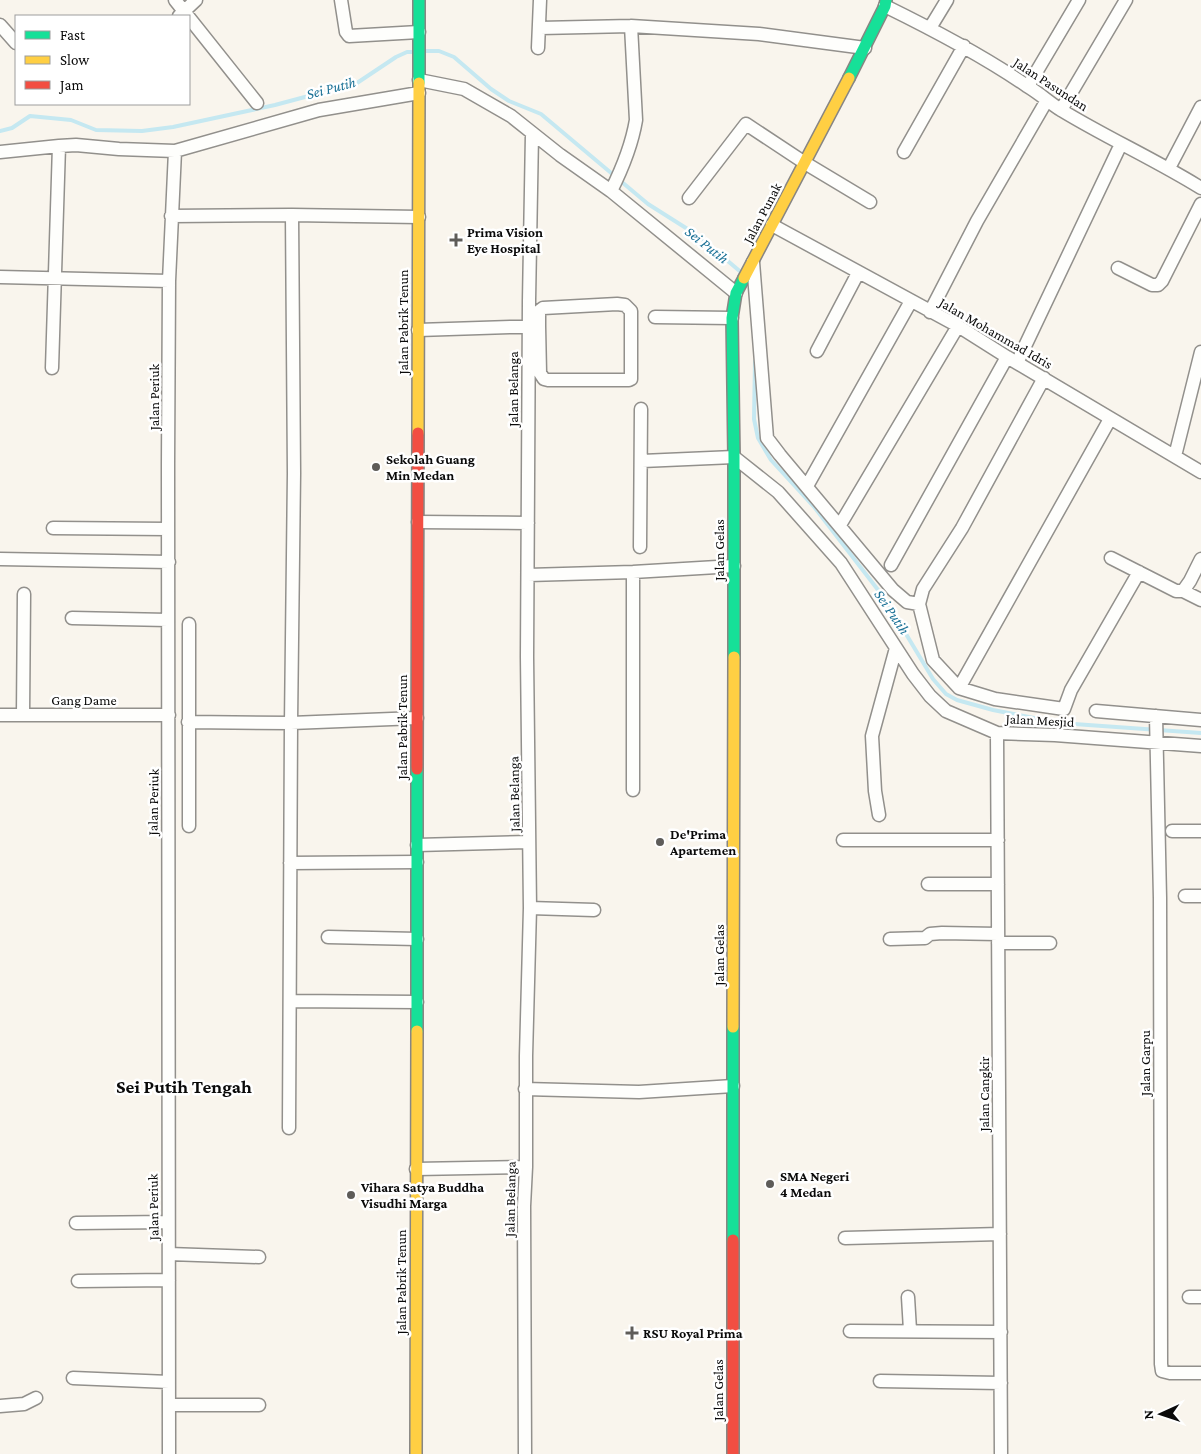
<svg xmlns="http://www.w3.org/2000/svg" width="1201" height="1454" viewBox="0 0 1201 1454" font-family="'Crimson Pro',serif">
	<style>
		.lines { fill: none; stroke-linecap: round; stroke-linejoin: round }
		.stream { stroke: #c5e8f1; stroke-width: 4 }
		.street-casing { stroke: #92908c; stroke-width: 15 }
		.fast-casing { stroke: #888683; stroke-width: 14 }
		.slow-casing { stroke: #888683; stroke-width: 14 }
		.jam-casing { stroke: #888683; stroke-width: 14 }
		.street { stroke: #fefefc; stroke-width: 12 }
		.fast { stroke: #16e098; stroke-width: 11 }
		.slow { stroke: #ffcf43; stroke-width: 11 }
		.jam { stroke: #f24e42; stroke-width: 11 }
		.poi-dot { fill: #5e5c59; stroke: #fff; stroke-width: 2 }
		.labels { text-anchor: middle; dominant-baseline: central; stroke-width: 5; stroke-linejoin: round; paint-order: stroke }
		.street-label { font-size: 14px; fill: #0a0a0a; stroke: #fff }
		.poi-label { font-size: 14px; font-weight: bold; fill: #0a0a0a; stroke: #fff; text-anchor: start }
		.water-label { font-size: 15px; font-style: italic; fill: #1a7196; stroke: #fff }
		.district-label { font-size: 19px; font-weight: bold; fill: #0a0a0a; stroke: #fff }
	</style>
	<rect width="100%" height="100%" fill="#f9f5ed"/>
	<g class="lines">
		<path class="stream" d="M 424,51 L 439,51 L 454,57 L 491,89 L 509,101 L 541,114 L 648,204 L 697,235 L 742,273
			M 0,131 L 12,128 L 30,116 L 71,120 L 96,130 L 142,131 L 173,127 L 275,105 L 357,83 L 396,57 L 407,52 L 415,52
			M 755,361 L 754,419 L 758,438 L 771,460 L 815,508 L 885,599 L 933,679 L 946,694 L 957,700 L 993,710 L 1060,723 L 1201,733"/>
		<defs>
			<path id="street" d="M 175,0 L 257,103
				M 341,0 L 346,32 L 349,36 L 419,32
				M 885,6 C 934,30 982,55 1027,86 C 1039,93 1050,103 1061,110 C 1107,138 1156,160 1201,188
				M 179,16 L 196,0
				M 0,25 L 16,43
				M 540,28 L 631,26 L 759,34 L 865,48
				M 930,28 L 947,0
				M 538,48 L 540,0
				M 419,80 L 464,89 L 511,116 L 560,155 L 611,191 L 736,293
				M 1028,86 L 1079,0
				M 1061,110 L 1126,0
				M 0,152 L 59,146 L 76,145 L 119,149 L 175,151 L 319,110 L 419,93
				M 904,152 L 964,46
				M 1169,168 L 1201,107
				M 611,191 C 622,169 632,144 636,120 L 631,26
				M 689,198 L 746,124 L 805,163 L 870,202
				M 171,216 L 292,215 L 419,217
				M 772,225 L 958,326 L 1007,357 L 1201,472
				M 753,262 L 767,438 L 780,455 L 893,590 L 907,602 L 919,604
				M 1118,268 L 1152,285 L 1158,285 L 1162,281 L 1201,204
				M 0,277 L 169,281
				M 930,312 L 977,221 L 1047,100
				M 655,317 L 732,318
				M 418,330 L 539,326 L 540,373 L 544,379 L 548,380 L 629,380 L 631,379 L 631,311 L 625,305 L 617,304 L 543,308 L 539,311 L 539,326
				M 817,351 L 858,273
				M 1017,363 L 1121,144
				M 52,368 L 59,146
				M 1044,378 L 962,528 L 923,589 L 919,604 L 933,660 L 959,688 L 995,699 L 1064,709 L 1071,690 L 1139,572
				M 1175,456 L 1201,352
				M 642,461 L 734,457 L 778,492 L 841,563 L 913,674 L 930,696 L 946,711 L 997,733 L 1055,735 L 1201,746
				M 807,486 L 911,301
				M 418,522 L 528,523
				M 840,525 L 958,326
				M 53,528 L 168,529
				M 640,547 L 641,409
				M 1111,558 L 1176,591 L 1183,591 L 1190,581 L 1201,559
				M 0,559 L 169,562
				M 891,565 L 1007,357
				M 528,575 L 633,572 L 734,566
				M 1183,591 L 1201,600
				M 72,618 L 168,620
				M 959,688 L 1110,419
				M 1096,711 L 1201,720
				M 0,715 L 169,715
				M 23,715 L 24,594
				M 1156,716 L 1160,898 L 1161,1364 L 1162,1371 L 1170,1373 L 1201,1373
				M 188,722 L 291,723 L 417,718
				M 997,733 L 1001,1454
				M 633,790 L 633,572
				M 879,815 L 875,791 L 872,736 L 896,648
				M 189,826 L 189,624
				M 1172,831 L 1201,831
				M 843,840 L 998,840
				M 417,845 L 529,842
				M 290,863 L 417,862
				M 928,884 L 998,884
				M 1185,896 L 1201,896
				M 530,908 L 594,910
				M 328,937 L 417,939
				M 890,939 L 925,938 L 930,934 L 942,933 L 998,934
				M 998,943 L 1050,943
				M 291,1001 L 417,1002
				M 525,1089 L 639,1092 L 733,1086
				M 289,1128 L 291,723 L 294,473 L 292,215
				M 416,1169 L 526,1167
				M 76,1223 L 168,1222
				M 845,1238 L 1000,1234
				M 169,1254 L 259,1257
				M 78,1281 L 169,1280
				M 908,1297 L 910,1330
				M 1189,1297 L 1201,1297
				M 850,1331 L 1001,1332
				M 73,1378 L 169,1382
				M 880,1381 L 1001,1383
				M 169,1405 L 259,1405
				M 0,1406 L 24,1404 L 36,1398
				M 169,1454 L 168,464 L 169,281 L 175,151
				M 525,1454 L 524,1206 L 526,1167 L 526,1056 L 530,908 L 527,657 L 529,301 L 532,134"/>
			<path id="fast" d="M 849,78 L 885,6 L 886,0
				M 419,83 L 419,0
				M 734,657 L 734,457 L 732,318 L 736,293 L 744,278
				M 417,1031 L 417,769
				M 733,1240 L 733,1027"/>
			<path id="slow" d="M 744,278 L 849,78
				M 418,433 L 419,83
				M 733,1027 L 734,657
				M 416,1454 L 417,1031"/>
			<path id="jam" d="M 417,769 L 418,433
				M 733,1454 L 733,1240"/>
		</defs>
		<use href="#street" class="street-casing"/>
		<use href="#fast" class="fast-casing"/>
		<use href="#slow" class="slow-casing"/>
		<use href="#jam" class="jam-casing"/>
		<use href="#street" class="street"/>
		<use href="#fast" class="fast"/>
		<use href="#slow" class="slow"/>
		<use href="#jam" class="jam"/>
	</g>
	<g class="poi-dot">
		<path d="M453.5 232.5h5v5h5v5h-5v5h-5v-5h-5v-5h5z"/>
		<circle cx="376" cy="467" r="5"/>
		<circle cx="660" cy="842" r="5"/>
		<circle cx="770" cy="1184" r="5"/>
		<circle cx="351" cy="1195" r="5"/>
		<path d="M629.5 1325.5h5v5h5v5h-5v5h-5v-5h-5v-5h5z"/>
	</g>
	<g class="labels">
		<g class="street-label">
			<text transform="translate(1051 84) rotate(33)">Jalan Pasundan</text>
			<text transform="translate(762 213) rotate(-62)">Jalan Punak</text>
			<text transform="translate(403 322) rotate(-90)">Jalan Pabrik Tenun</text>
			<text transform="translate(996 333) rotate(30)">Jalan Mohammad Idris</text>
			<text transform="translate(513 389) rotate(-90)">Jalan Belanga</text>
			<text transform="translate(154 397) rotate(-90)">Jalan Periuk</text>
			<text transform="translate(719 550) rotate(-90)">Jalan Gelas</text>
			<text x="84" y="700">Gang Dame</text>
			<text transform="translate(1040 720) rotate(3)">Jalan Mesjid</text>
			<text transform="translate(402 727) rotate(-90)">Jalan Pabrik Tenun</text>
			<text transform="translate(514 794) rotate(-91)">Jalan Belanga</text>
			<text transform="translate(153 802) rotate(-89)">Jalan Periuk</text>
			<text transform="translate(719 955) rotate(-90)">Jalan Gelas</text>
			<text transform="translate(1145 1063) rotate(-90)">Jalan Garpu</text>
			<text transform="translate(984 1094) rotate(-90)">Jalan Cangkir</text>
			<text transform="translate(510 1199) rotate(-89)">Jalan Belanga</text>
			<text transform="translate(153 1207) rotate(-91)">Jalan Periuk</text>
			<text transform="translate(401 1282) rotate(-90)">Jalan Pabrik Tenun</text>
			<text transform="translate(718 1390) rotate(-90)">Jalan Gelas</text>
		</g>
		<g class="poi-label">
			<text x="467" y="232">Prima Vision<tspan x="467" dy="16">Eye Hospital</tspan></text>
			<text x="386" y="459">Sekolah Guang<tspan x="386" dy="16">Min Medan</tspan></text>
			<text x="670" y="834">De'Prima<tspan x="670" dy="16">Apartemen</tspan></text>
			<text x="780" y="1176">SMA Negeri<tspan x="780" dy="16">4 Medan</tspan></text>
			<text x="361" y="1187">Vihara Satya Buddha<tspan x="361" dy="16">Visudhi Marga</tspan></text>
			<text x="643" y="1333">RSU Royal Prima</text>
		</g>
		<g class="water-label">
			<text transform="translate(331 88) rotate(-15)">Sei Putih</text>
			<text transform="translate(707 245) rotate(38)">Sei Putih</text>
			<text transform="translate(892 612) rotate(56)">Sei Putih</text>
		</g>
		<g class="district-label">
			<text x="184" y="1086">Sei Putih Tengah</text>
		</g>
	</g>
	<rect x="15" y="15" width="175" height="90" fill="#ffffff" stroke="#9d9d9d"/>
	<rect x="25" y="31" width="25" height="8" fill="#16e098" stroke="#9d9d9d"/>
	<text x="60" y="40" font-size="15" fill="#0a0a0a">Fast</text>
	<rect x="25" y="56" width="25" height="8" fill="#ffcf43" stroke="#9d9d9d"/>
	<text x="60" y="65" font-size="15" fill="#0a0a0a">Slow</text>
	<rect x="25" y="81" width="25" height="8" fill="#f24e42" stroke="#9d9d9d"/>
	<text x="60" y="90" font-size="15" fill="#0a0a0a">Jam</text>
	<g transform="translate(1161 1414) rotate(267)" stroke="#ffffff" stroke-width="4" paint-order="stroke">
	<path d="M0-4L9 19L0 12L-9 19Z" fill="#0a0a0a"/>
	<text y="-8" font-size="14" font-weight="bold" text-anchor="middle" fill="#0a0a0a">N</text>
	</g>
</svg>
